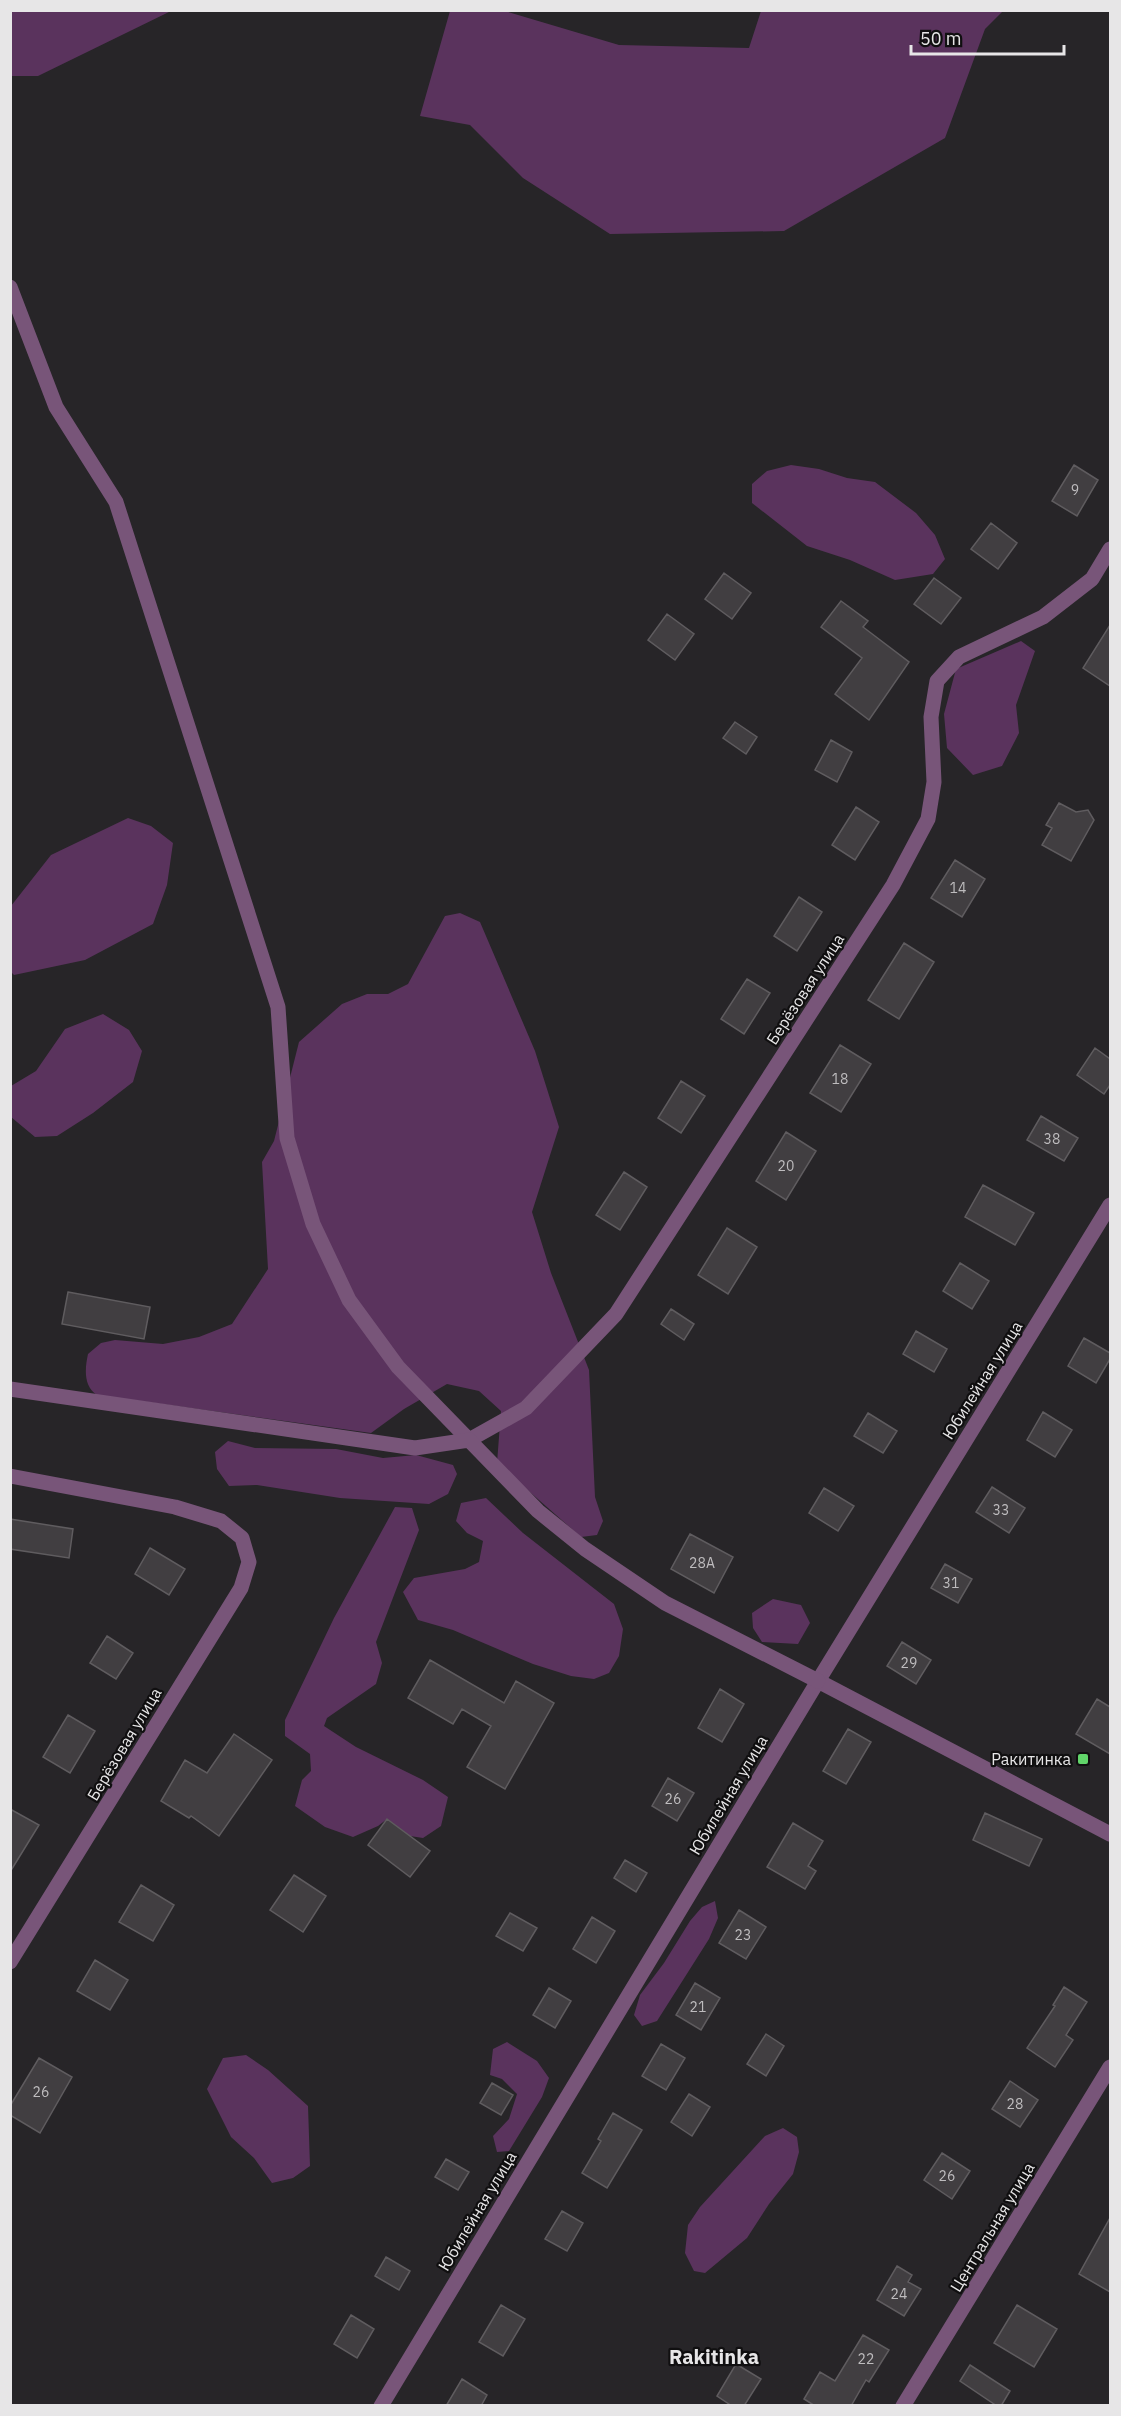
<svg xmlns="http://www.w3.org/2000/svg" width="1121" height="2416" viewBox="0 0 1121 2416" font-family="'IBM Plex Sans',sans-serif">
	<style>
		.green { fill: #5a335d }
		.building { fill: #413e41; stroke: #5f5c5f; stroke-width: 1.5 }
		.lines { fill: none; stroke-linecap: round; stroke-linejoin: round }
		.minor { stroke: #785579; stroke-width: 15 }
		.tertiary { stroke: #785579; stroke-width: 15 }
		.poi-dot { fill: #61d56a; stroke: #100f10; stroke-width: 2 }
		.labels { text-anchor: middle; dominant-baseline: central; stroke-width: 4.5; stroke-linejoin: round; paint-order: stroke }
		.number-label { font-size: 14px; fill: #bebcbe }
		.street-label { font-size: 16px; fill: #e7e6e7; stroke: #100f10 }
		.poi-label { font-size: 16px; fill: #e7e6e7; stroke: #100f10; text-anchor: end }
		.quarter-label { font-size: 20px; font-weight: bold; fill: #e7e6e7; stroke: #100f10 }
	</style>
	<rect width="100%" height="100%" fill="#272528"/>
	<path class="green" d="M 10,11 L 11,10 L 171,11 L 38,76 L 11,76 Z
		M 450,11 L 505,11 L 619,45 L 749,48 L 761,11 L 1003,11 L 985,29 L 945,138 L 784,231 L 610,234 L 523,178 L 470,125 L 420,116 Z
		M 791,465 L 819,469 L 847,478 L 875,482 L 916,513 L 935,535 L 945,559 L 933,574 L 895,580 L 850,560 L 807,546 L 752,503 L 752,484 L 767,471 Z
		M 1021,641 L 1035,651 L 1016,705 L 1019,733 L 1002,766 L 973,775 L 947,748 L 944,714 L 956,669 Z
		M 128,818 L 151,826 L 173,843 L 167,885 L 153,924 L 85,960 L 14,975 L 10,971 L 11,906 L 51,855 Z
		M 460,913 L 480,922 L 535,1051 L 559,1127 L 532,1212 L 551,1273 L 589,1370 L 595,1497 L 603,1521 L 597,1535 L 581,1537 L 497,1463 L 501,1411 L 479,1391 L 447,1384 L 404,1409 L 371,1433 L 97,1395 C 83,1386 85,1368 88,1354 L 101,1343 L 115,1340 L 163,1344 L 199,1337 L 232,1324 L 268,1269 L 262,1162 L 274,1141 L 299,1042 L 342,1004 L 367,994 L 388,994 L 408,984 L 445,916 Z
		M 103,1014 L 129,1030 L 142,1051 L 133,1082 L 93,1113 L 57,1136 L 35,1137 L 11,1117 L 11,1086 L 36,1071 L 65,1029 Z
		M 228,1441 L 255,1448 L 336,1449 L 383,1458 L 416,1455 L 453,1465 L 457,1474 L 448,1494 L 429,1504 L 340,1498 L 257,1485 L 229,1486 L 217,1469 L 215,1452 Z
		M 486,1498 L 523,1533 L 614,1604 L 623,1629 L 619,1656 L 609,1673 L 594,1679 L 571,1676 L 533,1664 L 453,1630 L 418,1620 L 403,1592 L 414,1578 L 465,1569 L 479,1562 L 483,1541 L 467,1533 L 456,1521 L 461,1503 Z
		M 395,1507 L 412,1508 L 419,1530 L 376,1642 L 382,1663 L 376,1684 L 327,1718 L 324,1726 L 356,1747 L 423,1780 L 448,1797 L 441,1826 L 423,1838 L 410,1836 L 387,1819 L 378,1826 L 353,1837 L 325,1827 L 295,1806 L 302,1780 L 311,1771 L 310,1754 L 285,1736 L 285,1720 L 334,1618 Z
		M 773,1599 L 801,1605 L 810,1623 L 798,1644 L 762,1642 L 753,1628 L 752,1613 Z
		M 715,1901 L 718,1918 L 709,1939 L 657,2021 L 642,2026 L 634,2015 L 640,1995 L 664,1963 L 690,1921 L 702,1907 Z
		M 507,2042 L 537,2061 L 549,2078 L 542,2097 L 509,2151 L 497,2152 L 493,2136 L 509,2119 L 517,2094 L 502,2079 L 490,2075 L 493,2049 Z
		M 246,2055 L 268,2070 L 308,2106 L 310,2166 L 293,2178 L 272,2183 L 254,2158 L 231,2137 L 207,2089 L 223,2058 Z
		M 783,2128 L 797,2137 L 799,2152 L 793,2174 L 769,2204 L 747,2238 L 705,2273 L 694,2271 L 685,2253 L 688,2225 L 700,2207 L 765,2136 Z"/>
	<path class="building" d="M 1074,465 L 1098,480 L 1077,516 L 1052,501 Z
		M 991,523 L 1017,543 L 998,569 L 971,549 Z
		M 724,573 L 751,593 L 732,619 L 705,599 Z
		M 934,578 L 961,598 L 941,624 L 914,604 Z
		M 841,601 L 868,621 L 863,627 L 909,662 L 869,720 L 835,694 L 862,658 L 821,627 Z
		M 667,614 L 694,634 L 675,660 L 648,640 Z
		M 1110,625 L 1110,686 L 1083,668 Z
		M 735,722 L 757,737 L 746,754 L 723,738 Z
		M 831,740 L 852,752 L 837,782 L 815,770 Z
		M 1059,803 L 1076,812 L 1088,810 L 1094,820 L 1071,861 L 1042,845 L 1052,828 L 1046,825 Z
		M 856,807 L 879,822 L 855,860 L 832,845 Z
		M 955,860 L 985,879 L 962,917 L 931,898 Z
		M 799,897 L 822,912 L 797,951 L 774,936 Z
		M 904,943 L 934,962 L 899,1019 L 868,1000 Z
		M 747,979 L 770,993 L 744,1034 L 721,1019 Z
		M 840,1045 L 871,1064 L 841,1112 L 810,1093 Z
		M 1095,1048 L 1110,1059 L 1110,1085 L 1104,1094 L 1077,1075 Z
		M 681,1081 L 705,1096 L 681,1133 L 658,1118 Z
		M 1041,1116 L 1078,1138 L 1064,1161 L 1027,1140 Z
		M 786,1132 L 816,1151 L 786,1200 L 756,1181 Z
		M 624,1172 L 647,1187 L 620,1230 L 596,1215 Z
		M 983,1185 L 1034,1213 L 1015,1245 L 965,1217 Z
		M 727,1228 L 757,1247 L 728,1294 L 698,1275 Z
		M 960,1263 L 989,1281 L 972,1309 L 943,1291 Z
		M 68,1292 L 150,1307 L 144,1339 L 62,1324 Z
		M 671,1309 L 694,1324 L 684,1340 L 661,1324 Z
		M 916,1331 L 947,1349 L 934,1372 L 903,1354 Z
		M 1084,1338 L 1110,1353 L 1110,1359 L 1096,1383 L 1068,1366 Z
		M 1043,1412 L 1072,1430 L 1055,1457 L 1027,1440 Z
		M 868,1413 L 897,1431 L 883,1453 L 854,1436 Z
		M 992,1487 L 1025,1508 L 1009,1533 L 976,1512 Z
		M 824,1488 L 854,1506 L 838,1531 L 809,1513 Z
		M 10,1519 L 73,1529 L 69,1558 L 10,1549 Z
		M 690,1534 L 733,1557 L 714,1593 L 671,1569 Z
		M 150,1548 L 185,1569 L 169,1595 L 135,1574 Z
		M 945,1564 L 972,1579 L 958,1603 L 931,1588 Z
		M 107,1636 L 133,1653 L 116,1679 L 90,1663 Z
		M 902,1642 L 931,1660 L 916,1684 L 887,1666 Z
		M 430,1660 L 504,1703 L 516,1681 L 554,1703 L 505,1789 L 467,1767 L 491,1726 L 462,1709 L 453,1724 L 408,1698 Z
		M 720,1689 L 744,1704 L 722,1742 L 698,1728 Z
		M 1097,1699 L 1110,1707 L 1110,1754 L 1076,1734 Z
		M 68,1715 L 95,1731 L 70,1773 L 43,1757 Z
		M 848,1729 L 871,1742 L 846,1784 L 823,1771 Z
		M 234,1734 L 272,1760 L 219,1836 L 191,1816 L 189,1818 L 161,1801 L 185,1760 L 207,1773 Z
		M 668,1778 L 694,1793 L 677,1821 L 652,1806 Z
		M 10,1809 L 39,1825 L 10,1872 Z
		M 985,1813 L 1042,1839 L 1029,1866 L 973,1840 Z
		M 387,1819 L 430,1851 L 410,1877 L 368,1845 Z
		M 793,1823 L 823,1841 L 808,1866 L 816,1871 L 805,1889 L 767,1867 Z
		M 625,1860 L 647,1873 L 636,1892 L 614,1878 Z
		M 294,1875 L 326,1896 L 303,1932 L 270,1910 Z
		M 141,1885 L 174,1905 L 153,1941 L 119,1922 Z
		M 739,1910 L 766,1927 L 746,1959 L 719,1943 Z
		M 510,1913 L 537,1928 L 523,1951 L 496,1936 Z
		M 592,1917 L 615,1931 L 596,1963 L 573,1949 Z
		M 95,1960 L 128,1980 L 110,2010 L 77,1991 Z
		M 695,1983 L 720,1998 L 701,2030 L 676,2015 Z
		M 1064,1987 L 1087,2002 L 1066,2035 L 1073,2040 L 1055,2067 L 1027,2048 L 1055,2006 L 1053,2005 Z
		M 549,1988 L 571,2001 L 555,2028 L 533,2015 Z
		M 766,2034 L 784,2046 L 766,2076 L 747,2064 Z
		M 661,2044 L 685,2058 L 666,2090 L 642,2076 Z
		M 39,2058 L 72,2077 L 40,2133 L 10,2115 L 10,2106 Z
		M 1010,2081 L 1038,2100 L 1020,2127 L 992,2109 Z
		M 492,2083 L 513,2095 L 501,2115 L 480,2103 Z
		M 689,2094 L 710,2107 L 692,2136 L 671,2122 Z
		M 613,2113 L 642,2130 L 607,2188 L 582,2173 L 601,2141 L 598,2139 Z
		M 942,2153 L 970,2171 L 952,2199 L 924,2180 Z
		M 446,2159 L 469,2172 L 458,2190 L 435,2177 Z
		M 562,2211 L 583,2223 L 567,2251 L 545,2239 Z
		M 1110,2218 L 1110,2292 L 1079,2274 Z
		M 386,2257 L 410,2271 L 399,2290 L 375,2276 Z
		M 897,2266 L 912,2275 L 908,2282 L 921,2289 L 904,2316 L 877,2300 Z
		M 501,2305 L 525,2319 L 503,2356 L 479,2342 Z
		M 1017,2305 L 1057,2329 L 1034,2367 L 994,2343 Z
		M 351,2315 L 374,2329 L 357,2358 L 334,2344 Z
		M 863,2335 L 889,2350 L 869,2382 L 866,2380 L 851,2406 L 815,2406 L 804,2399 L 820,2372 L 835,2381 Z
		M 736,2364 L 761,2379 L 744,2406 L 732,2406 L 717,2396 Z
		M 970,2365 L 1010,2391 L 1001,2406 L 997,2406 L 960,2381 Z
		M 462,2379 L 487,2395 L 481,2406 L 446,2406 Z"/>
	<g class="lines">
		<path class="minor" d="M 10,287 L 56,407 L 116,502 L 278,1007 L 287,1138 L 313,1224 L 349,1300 L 398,1367 L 469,1440 L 526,1408 L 616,1314 L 893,885 L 928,819 L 934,782 L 931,717 L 937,681 L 959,657 L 1043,617 L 1092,579 L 1110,549
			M 10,1476 L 175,1507 L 221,1521 L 242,1538 L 249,1562 L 241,1588 L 10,1962
			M 818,1681 L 1110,1834
			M 381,2406 L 818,1681 L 1110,1205
			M 903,2406 L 1110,2067"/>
		<path class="tertiary" d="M 10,1389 L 415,1448 L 469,1440 L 538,1511 L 585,1549 L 665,1603 L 818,1681"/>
	</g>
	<rect class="poi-dot" x="1077" y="1753" width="12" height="12" rx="3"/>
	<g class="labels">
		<g class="number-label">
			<text x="1075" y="490">9</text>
			<text x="958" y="888">14</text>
			<text x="840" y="1079">18</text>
			<text x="1052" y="1139">38</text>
			<text x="786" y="1166">20</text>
			<text x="1001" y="1510">33</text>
			<text x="702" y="1563">28А</text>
			<text x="951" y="1583">31</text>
			<text x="909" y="1663">29</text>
			<text x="673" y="1799">26</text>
			<text x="743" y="1935">23</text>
			<text x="698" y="2007">21</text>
			<text x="41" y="2092">26</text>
			<text x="1015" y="2104">28</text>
			<text x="947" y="2176">26</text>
			<text x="899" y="2294">24</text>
			<text x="866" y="2359">22</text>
		</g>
		<g class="street-label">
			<text transform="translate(805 989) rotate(-57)">Берёзовая улица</text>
			<text transform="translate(982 1380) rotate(-58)">Юбилейная улица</text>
			<text transform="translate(124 1744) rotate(-59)">Берёзовая улица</text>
			<text transform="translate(728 1795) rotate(-59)">Юбилейная улица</text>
			<text transform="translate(477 2211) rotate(-59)">Юбилейная улица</text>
			<text transform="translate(992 2227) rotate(-59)">Центральная улица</text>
		</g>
		<g class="poi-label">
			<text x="1071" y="1759">Ракитинка</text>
		</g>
		<g class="quarter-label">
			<text x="714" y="2356">Rakitinka</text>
		</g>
	</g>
	<rect width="1121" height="2416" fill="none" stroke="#e7e6e7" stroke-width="24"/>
	<path d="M911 45v9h153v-9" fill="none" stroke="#e7e6e7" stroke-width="3"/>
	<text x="920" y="45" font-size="18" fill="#e7e6e7" stroke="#100f10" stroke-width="4.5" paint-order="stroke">50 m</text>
</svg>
